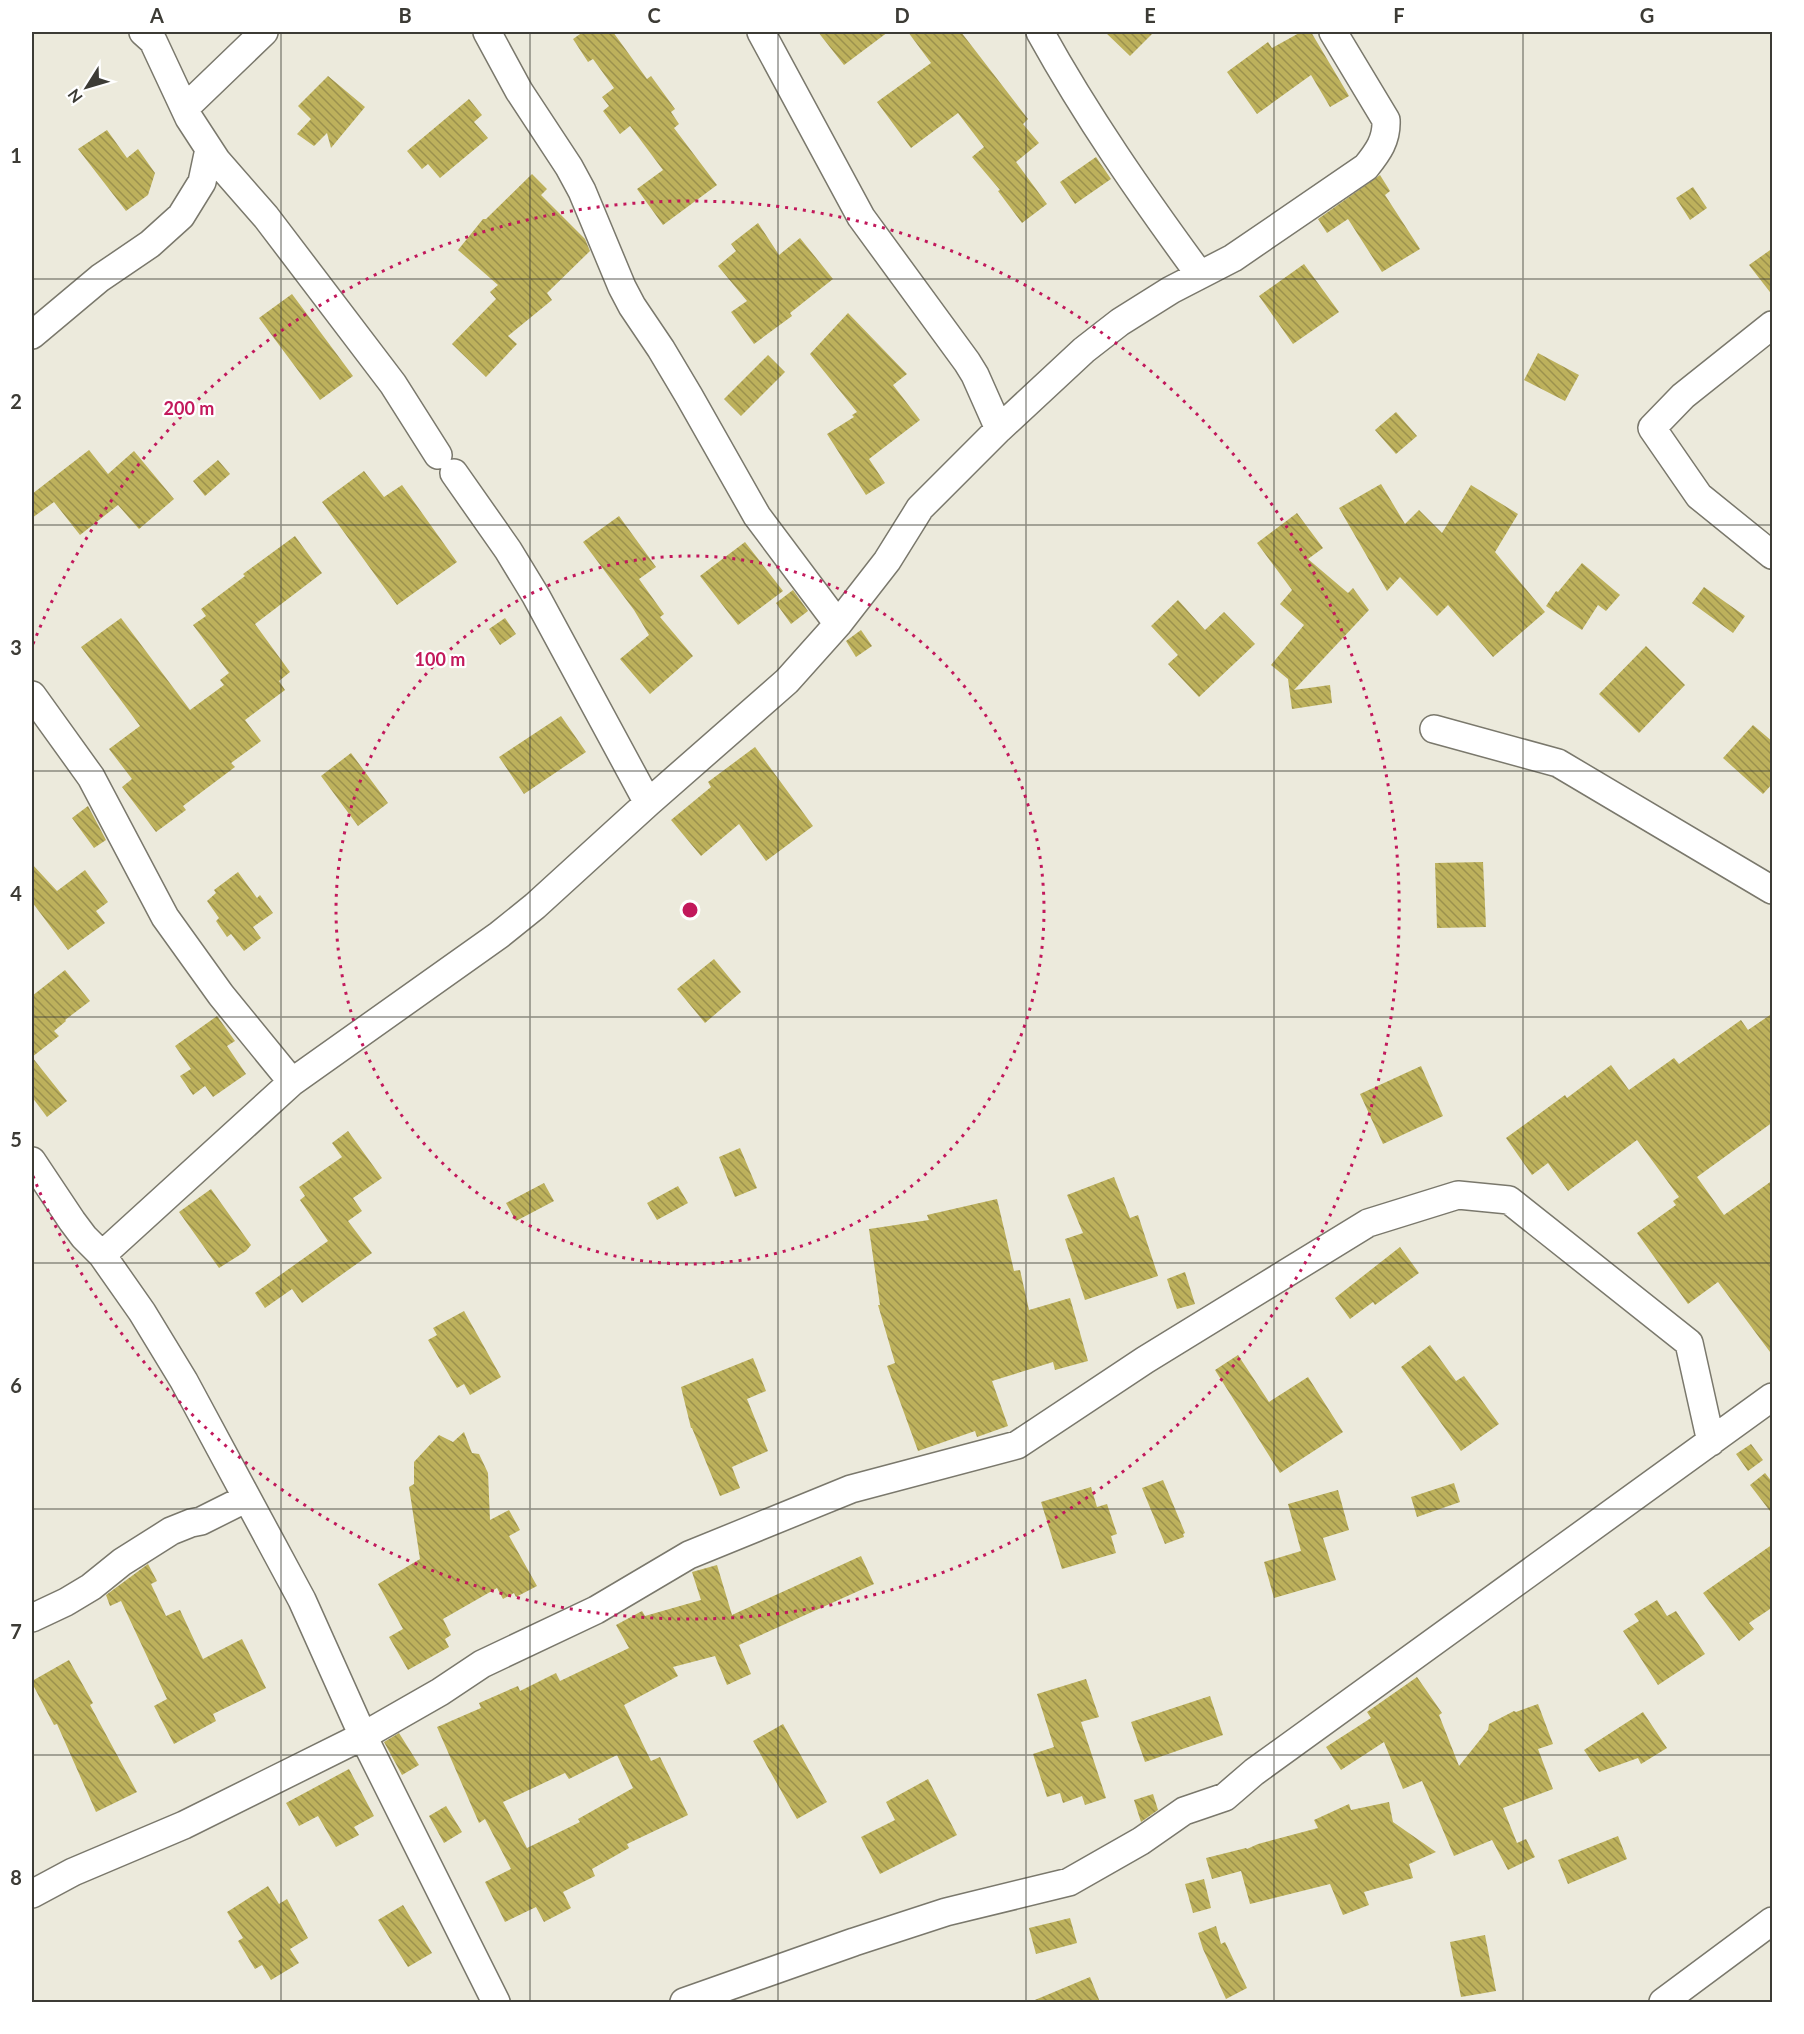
<svg xmlns="http://www.w3.org/2000/svg" width="1804" height="2034" viewBox="0 0 1804 2034" font-family="Lato,sans-serif">
	<style>
		.building { fill: url(#building-back-hatch); fill-rule: evenodd }
		.lines { fill: none; stroke-linecap: round; stroke-linejoin: round }
		.minor-casing { stroke: #7a786c; stroke-width: 30 }
		.minor { stroke: #fff; stroke-width: 27 }
		.grid { fill: none; stroke: #3c3b35; stroke-width: 1.5; stroke-opacity: 0.55 }
		.ring { fill: none; stroke: #c2185b; stroke-width: 3; stroke-dasharray: 3 6 }
		.centre { fill: #c2185b; stroke: #fff; stroke-width: 3 }
		.ring-label { font-size: 18px; text-anchor: middle; font-weight: bold; fill: #c2185b; stroke: #fff; stroke-width: 4.5; stroke-linejoin: round; paint-order: stroke }
		.neatline { fill: none; stroke: #3c3b35; stroke-width: 2 }
		.grid-label { font-size: 20px; text-anchor: middle; font-weight: bold; fill: #3c3b35 }
	</style>
	<defs>
		<pattern id="building-back-hatch" width="6" height="6" patternUnits="userSpaceOnUse" patternTransform="scale(1.5)"><rect width="6" height="6" fill="#bdb15c"/><path d="M-1 5l2 2M0 0l6 6M5-1l2 2" fill="none" stroke="#9b914d"/></pattern>
	</defs>
	<rect width="100%" height="100%" fill="#eceadc"/>
	<path class="building" d="M 583,32 L 613,32 L 647,79 L 651,76 L 675,109 L 671,112 L 679,124 L 674,128 L 717,185 L 663,225 L 637,189 L 663,170 L 630,126 L 620,134 L 603,111 L 609,106 L 602,97 L 614,88 L 593,59 L 588,62 L 573,39 Z
		M 818,32 L 888,32 L 844,65 Z
		M 908,32 L 961,32 L 1028,119 L 1023,124 L 1039,143 L 1016,162 L 1047,204 L 1022,223 L 998,191 L 1000,190 L 972,157 L 984,147 L 958,113 L 911,148 L 877,102 L 931,63 Z
		M 1105,32 L 1154,32 L 1130,56 Z
		M 1301,32 L 1311,32 L 1349,96 L 1330,107 L 1311,75 L 1257,114 L 1227,72 L 1268,42 L 1272,48 Z
		M 328,76 L 365,107 L 331,148 L 327,133 L 314,146 L 297,134 L 311,119 L 298,106 Z
		M 469,99 L 482,115 L 474,122 L 488,138 L 440,178 L 428,164 L 422,169 L 407,151 Z
		M 107,130 L 127,158 L 138,149 L 155,173 L 148,195 L 126,211 L 78,149 Z
		M 1096,157 L 1111,179 L 1075,204 L 1060,182 Z
		M 532,174 L 547,189 L 541,195 L 585,239 L 590,251 L 547,293 L 552,300 L 508,336 L 517,344 L 486,377 L 452,344 L 496,299 L 490,292 L 498,285 L 458,250 L 483,219 L 486,219 Z
		M 1380,175 L 1390,191 L 1385,195 L 1420,249 L 1382,272 L 1348,219 L 1327,233 L 1318,219 Z
		M 1693,187 L 1707,208 L 1690,220 L 1676,198 Z
		M 758,223 L 779,255 L 800,238 L 833,279 L 790,313 L 792,316 L 754,344 L 731,312 L 747,301 L 718,266 L 736,251 L 731,244 Z
		M 1773,248 L 1773,296 L 1749,265 Z
		M 1304,264 L 1339,312 L 1293,344 L 1259,296 Z
		M 292,294 L 353,376 L 320,400 L 259,318 Z
		M 848,313 L 907,374 L 893,385 L 920,420 L 869,459 L 885,483 L 866,495 L 827,434 L 854,417 L 852,415 L 857,412 L 810,354 Z
		M 1538,353 L 1579,375 L 1565,401 L 1524,380 Z
		M 768,355 L 785,372 L 741,416 L 724,399 Z
		M 1396,412 L 1417,436 L 1396,454 L 1375,430 Z
		M 89,450 L 108,474 L 134,451 L 174,499 L 139,529 L 118,505 L 80,535 L 54,502 L 32,518 L 32,494 Z
		M 218,460 L 230,474 L 205,496 L 193,481 Z
		M 364,471 L 384,497 L 402,485 L 457,562 L 397,605 L 322,502 Z
		M 1381,484 L 1405,524 L 1419,510 L 1442,533 L 1471,485 L 1518,514 L 1495,552 L 1545,612 L 1493,657 L 1448,605 L 1437,616 L 1400,577 L 1387,591 L 1339,508 Z
		M 1297,513 L 1323,548 L 1308,559 L 1348,593 L 1353,588 L 1369,610 L 1294,690 L 1330,685 L 1332,703 L 1292,709 L 1288,679 L 1271,665 L 1304,625 L 1280,604 L 1292,590 L 1257,543 Z
		M 619,516 L 656,567 L 639,579 L 664,614 L 660,617 L 693,656 L 650,694 L 620,659 L 649,635 L 634,610 L 583,542 Z
		M 295,536 L 322,573 L 255,624 L 290,672 L 279,681 L 285,690 L 245,720 L 261,741 L 231,763 L 235,767 L 183,806 L 186,810 L 156,832 L 122,787 L 132,779 L 109,749 L 140,726 L 81,647 L 121,618 L 190,710 L 224,685 L 220,680 L 229,673 L 193,625 L 206,616 L 201,609 L 245,576 L 243,574 Z
		M 745,542 L 783,591 L 738,625 L 700,576 Z
		M 1582,563 L 1620,595 L 1606,611 L 1598,605 L 1582,630 L 1546,606 L 1556,591 L 1558,592 Z
		M 1704,587 L 1745,616 L 1733,633 L 1692,603 Z
		M 793,590 L 808,611 L 791,624 L 776,603 Z
		M 1178,600 L 1205,630 L 1224,612 L 1255,644 L 1199,697 L 1168,664 L 1178,655 L 1151,626 Z
		M 505,618 L 516,634 L 500,645 L 489,629 Z
		M 861,630 L 872,646 L 856,657 L 846,641 Z
		M 1646,646 L 1685,685 L 1639,733 L 1599,694 Z
		M 561,716 L 586,752 L 524,794 L 499,757 Z
		M 1753,725 L 1773,742 L 1773,783 L 1763,794 L 1723,758 Z
		M 755,747 L 813,826 L 766,861 L 739,824 L 701,856 L 671,820 L 711,787 L 708,782 Z
		M 351,753 L 388,803 L 358,826 L 321,776 Z
		M 88,806 L 106,840 L 94,848 L 72,818 Z
		M 1483,862 L 1486,927 L 1437,928 L 1435,863 Z
		M 32,864 L 57,891 L 85,870 L 108,902 L 96,911 L 105,923 L 68,950 L 32,902 Z
		M 238,872 L 257,898 L 260,895 L 273,913 L 253,927 L 261,938 L 244,951 L 231,934 L 227,937 L 216,921 L 219,918 L 207,901 L 216,893 L 214,890 Z
		M 714,959 L 741,992 L 705,1023 L 677,989 Z
		M 65,970 L 90,1001 L 65,1020 L 66,1021 L 54,1031 L 59,1036 L 32,1057 L 67,1101 L 47,1117 L 32,1097 L 32,996 Z
		M 1773,1013 L 1773,1122 L 1697,1177 L 1724,1215 L 1773,1180 L 1773,1356 L 1718,1282 L 1688,1304 L 1637,1233 L 1676,1205 L 1673,1201 L 1679,1197 L 1637,1140 L 1568,1191 L 1548,1163 L 1532,1175 L 1506,1138 L 1565,1095 L 1567,1098 L 1611,1065 L 1629,1090 L 1674,1058 L 1679,1064 L 1741,1020 L 1748,1030 Z
		M 217,1016 L 235,1041 L 227,1046 L 246,1074 L 213,1097 L 205,1086 L 193,1095 L 180,1076 L 191,1069 L 175,1046 Z
		M 1421,1066 L 1443,1116 L 1383,1144 L 1360,1094 Z
		M 348,1131 L 382,1178 L 353,1198 L 362,1211 L 348,1221 L 372,1253 L 302,1303 L 292,1289 L 265,1308 L 255,1293 L 328,1241 L 300,1200 L 305,1196 L 299,1187 L 342,1157 L 332,1143 Z
		M 740,1148 L 757,1188 L 735,1197 L 719,1157 Z
		M 1114,1177 L 1130,1218 L 1138,1215 L 1158,1276 L 1085,1300 L 1065,1239 L 1083,1233 L 1067,1195 Z
		M 544,1183 L 554,1201 L 516,1221 L 506,1203 Z
		M 678,1186 L 688,1203 L 657,1220 L 647,1203 Z
		M 211,1189 L 251,1245 L 246,1251 L 219,1268 L 179,1212 Z
		M 997,1199 L 1014,1271 L 1020,1270 L 1029,1310 L 1070,1298 L 1088,1361 L 1055,1370 L 1053,1362 L 992,1381 L 1008,1426 L 977,1437 L 975,1431 L 918,1451 L 887,1366 L 895,1363 L 878,1305 L 880,1305 L 869,1229 L 929,1220 L 927,1215 Z
		M 1400,1247 L 1419,1273 L 1375,1305 L 1373,1302 L 1350,1319 L 1335,1298 Z
		M 1185,1272 L 1195,1304 L 1177,1309 L 1167,1279 Z
		M 464,1311 L 501,1377 L 470,1395 L 464,1384 L 457,1388 L 428,1340 L 437,1335 L 433,1328 Z
		M 1430,1345 L 1456,1381 L 1464,1376 L 1499,1424 L 1461,1451 L 1401,1367 Z
		M 1238,1355 L 1269,1402 L 1308,1377 L 1343,1432 L 1280,1473 L 1215,1370 Z
		M 753,1358 L 766,1391 L 747,1399 L 768,1451 L 732,1467 L 740,1488 L 720,1496 L 692,1428 L 691,1428 L 681,1387 Z
		M 464,1432 L 472,1453 L 479,1454 L 488,1473 L 490,1520 L 509,1510 L 520,1530 L 509,1536 L 537,1586 L 516,1597 L 514,1593 L 503,1599 L 497,1588 L 443,1619 L 451,1635 L 445,1639 L 449,1647 L 408,1670 L 389,1637 L 403,1629 L 378,1584 L 420,1559 L 409,1487 L 414,1484 L 414,1462 L 439,1435 L 453,1442 Z
		M 1751,1444 L 1763,1460 L 1748,1471 L 1736,1454 Z
		M 1765,1473 L 1773,1483 L 1773,1515 L 1750,1485 Z
		M 1163,1480 L 1185,1533 L 1183,1534 L 1184,1537 L 1165,1544 L 1142,1488 Z
		M 1454,1483 L 1460,1502 L 1417,1517 L 1411,1497 Z
		M 1091,1487 L 1097,1507 L 1107,1504 L 1117,1534 L 1111,1536 L 1116,1553 L 1062,1569 L 1041,1502 Z
		M 1338,1490 L 1349,1530 L 1323,1538 L 1336,1580 L 1274,1598 L 1264,1562 L 1301,1551 L 1288,1504 Z
		M 1773,1544 L 1773,1607 L 1749,1623 L 1754,1629 L 1739,1641 L 1703,1593 Z
		M 861,1556 L 874,1584 L 739,1645 L 751,1674 L 727,1685 L 715,1656 L 673,1667 L 678,1676 L 624,1705 L 651,1761 L 660,1757 L 688,1815 L 627,1844 L 629,1848 L 592,1869 L 595,1876 L 563,1892 L 571,1908 L 544,1922 L 536,1907 L 505,1922 L 485,1882 L 511,1869 L 485,1819 L 479,1823 L 437,1727 L 481,1708 L 479,1703 L 518,1686 L 520,1691 L 556,1673 L 560,1681 L 629,1648 L 616,1625 L 642,1611 L 645,1616 L 701,1600 L 692,1572 L 717,1565 L 732,1615 ZM 617,1755 L 633,1788 L 578,1819 L 580,1822 L 527,1848 L 503,1802 L 565,1773 L 569,1779 Z
		M 148,1564 L 157,1581 L 151,1584 L 166,1616 L 180,1610 L 203,1659 L 242,1639 L 266,1688 L 213,1714 L 216,1721 L 174,1744 L 154,1706 L 167,1699 L 121,1601 L 110,1606 L 106,1595 Z
		M 1657,1600 L 1667,1616 L 1676,1611 L 1705,1654 L 1658,1685 L 1623,1631 L 1639,1621 L 1634,1614 Z
		M 69,1660 L 93,1703 L 90,1705 L 137,1792 L 96,1812 L 57,1724 L 54,1725 L 32,1683 L 32,1681 Z
		M 1417,1677 L 1442,1713 L 1439,1715 L 1459,1766 L 1488,1730 L 1489,1724 L 1514,1711 L 1516,1712 L 1538,1704 L 1553,1744 L 1538,1749 L 1553,1789 L 1503,1808 L 1517,1843 L 1526,1839 L 1535,1857 L 1508,1870 L 1492,1840 L 1454,1856 L 1422,1781 L 1403,1789 L 1384,1742 L 1341,1770 L 1326,1747 L 1371,1718 L 1367,1712 Z
		M 1086,1679 L 1099,1717 L 1081,1722 L 1106,1798 L 1085,1805 L 1082,1796 L 1063,1803 L 1060,1793 L 1047,1797 L 1033,1754 L 1054,1747 L 1037,1694 Z
		M 1210,1696 L 1223,1735 L 1145,1762 L 1131,1722 Z
		M 1643,1712 L 1667,1748 L 1641,1764 L 1638,1758 L 1599,1772 L 1584,1750 Z
		M 783,1724 L 827,1802 L 797,1819 L 753,1741 Z
		M 399,1733 L 419,1765 L 402,1775 L 384,1742 Z
		M 349,1769 L 374,1816 L 354,1827 L 359,1835 L 336,1847 L 318,1816 L 299,1826 L 286,1803 Z
		M 928,1779 L 957,1835 L 880,1874 L 861,1837 L 895,1820 L 886,1802 Z
		M 1153,1794 L 1158,1810 L 1141,1822 L 1134,1800 Z
		M 1389,1802 L 1393,1822 L 1436,1852 L 1409,1864 L 1413,1878 L 1364,1892 L 1369,1905 L 1343,1915 L 1330,1884 L 1250,1904 L 1241,1871 L 1212,1879 L 1206,1858 L 1246,1848 L 1247,1849 L 1258,1844 L 1318,1828 L 1314,1820 L 1349,1804 L 1351,1810 Z
		M 446,1806 L 462,1832 L 444,1843 L 429,1816 Z
		M 1618,1836 L 1627,1859 L 1568,1884 L 1558,1860 Z
		M 1204,1879 L 1211,1908 L 1193,1913 L 1185,1884 Z
		M 268,1886 L 279,1904 L 287,1899 L 308,1938 L 290,1949 L 299,1963 L 271,1980 L 262,1965 L 255,1969 L 238,1941 L 243,1938 L 227,1912 Z
		M 403,1905 L 432,1953 L 408,1967 L 378,1920 Z
		M 1070,1918 L 1077,1943 L 1036,1954 L 1029,1928 Z
		M 1216,1926 L 1221,1944 L 1225,1942 L 1247,1988 L 1226,1999 L 1203,1949 L 1198,1933 Z
		M 1485,1935 L 1496,1991 L 1461,1997 L 1450,1942 Z
		M 1090,1977 L 1100,2002 L 1030,2002 Z"/>
	<g class="lines">
		<defs>
			<path id="minor" d="M 143,32 L 153,41 L 189,118 L 217,161 L 266,217 L 393,384 L 438,455
				M 487,32 L 519,91 L 569,167 L 582,191 L 622,287 L 632,306 L 661,349 L 689,396 L 757,516 L 838,624
				M 761,32 L 861,217 L 967,362 L 975,375 L 999,429
				M 1040,32 C 1087,117 1142,196 1200,275
				M 185,108 L 264,32
				M 1772,325 L 1683,396 L 1652,428 L 1699,496 L 1772,555
				M 32,335 L 100,278 L 150,244 L 181,216 L 202,182 L 209,149
				M 454,473 L 508,550 L 536,596 L 648,803
				M 32,695 L 91,777 L 165,917 L 221,995 L 292,1082
				M 1434,729 L 1558,763 L 1772,890
				M 32,1161 L 72,1221 L 84,1237 L 102,1255 L 142,1312 L 184,1381 L 302,1600 L 363,1736 L 496,2002
				M 102,1255 L 292,1082 L 499,935 L 535,906 L 648,803 L 787,681 L 838,624 L 887,561 L 920,508 L 999,429 L 1084,350 L 1120,322 L 1171,290 L 1233,258 L 1366,167 C 1378,152 1387,140 1386,120 L 1333,32
				M 32,1618 L 66,1602 L 91,1587 L 122,1562 L 171,1531 L 191,1523 L 201,1521 L 247,1498
				M 32,1894 L 73,1872 L 184,1825 L 363,1736 L 440,1692 L 482,1664 L 596,1610 L 689,1555 L 851,1489 L 1017,1445 L 1145,1360 L 1368,1223 L 1458,1195 L 1509,1200 L 1689,1343 L 1711,1442
				M 684,2002 L 854,1942 L 946,1912 L 1069,1882 L 1141,1841 L 1184,1811 L 1225,1797 L 1254,1772 L 1772,1397
				M 1663,2002 L 1772,1921"/>
		</defs>
		<use href="#minor" class="minor-casing"/>
		<use href="#minor" class="minor"/>
	</g>
	<path class="grid" d="M 281,32 L 281,2002M 530,32 L 530,2002M 778,32 L 778,2002M 1026,32 L 1026,2002M 1274,32 L 1274,2002M 1523,32 L 1523,2002M 32,279 L 1772,279M 32,525 L 1772,525M 32,771 L 1772,771M 32,1017 L 1772,1017M 32,1263 L 1772,1263M 32,1509 L 1772,1509M 32,1755 L 1772,1755"/>
	<g class="ring">
		<circle cx="690" cy="910" r="354"/>
		<path d="M33 644A709 709 0 1 1 33 1176"/>
	</g>
	<circle cx="690" cy="910" r="9" class="centre"/>
	<g class="ring-label">
		<text x="189" y="415">200 m</text>
		<text x="440" y="666">100 m</text>
	</g>
	<rect width="1804" height="2034" fill="none" stroke="#ffffff" stroke-width="66"/>
	<g transform="translate(87 87) rotate(233)" stroke="#ffffff" stroke-width="4.5" paint-order="stroke">
	<path d="M0-4.5L10 22L0 15L-10 22Z" fill="#3c3b35"/>
	<text y="-9" font-size="16" font-weight="bold" text-anchor="middle" fill="#3c3b35">N</text>
	</g>
	<rect x="33" y="33" width="1738" height="1968" class="neatline"/>
	<g class="grid-label">
		<text x="157" y="23">A</text>
		<text x="405" y="23">B</text>
		<text x="654" y="23">C</text>
		<text x="902" y="23">D</text>
		<text x="1150" y="23">E</text>
		<text x="1399" y="23">F</text>
		<text x="1647" y="23">G</text>
		<text x="16" y="163">1</text>
		<text x="16" y="409">2</text>
		<text x="16" y="655">3</text>
		<text x="16" y="901">4</text>
		<text x="16" y="1147">5</text>
		<text x="16" y="1393">6</text>
		<text x="16" y="1639">7</text>
		<text x="16" y="1885">8</text>
	</g>
</svg>
